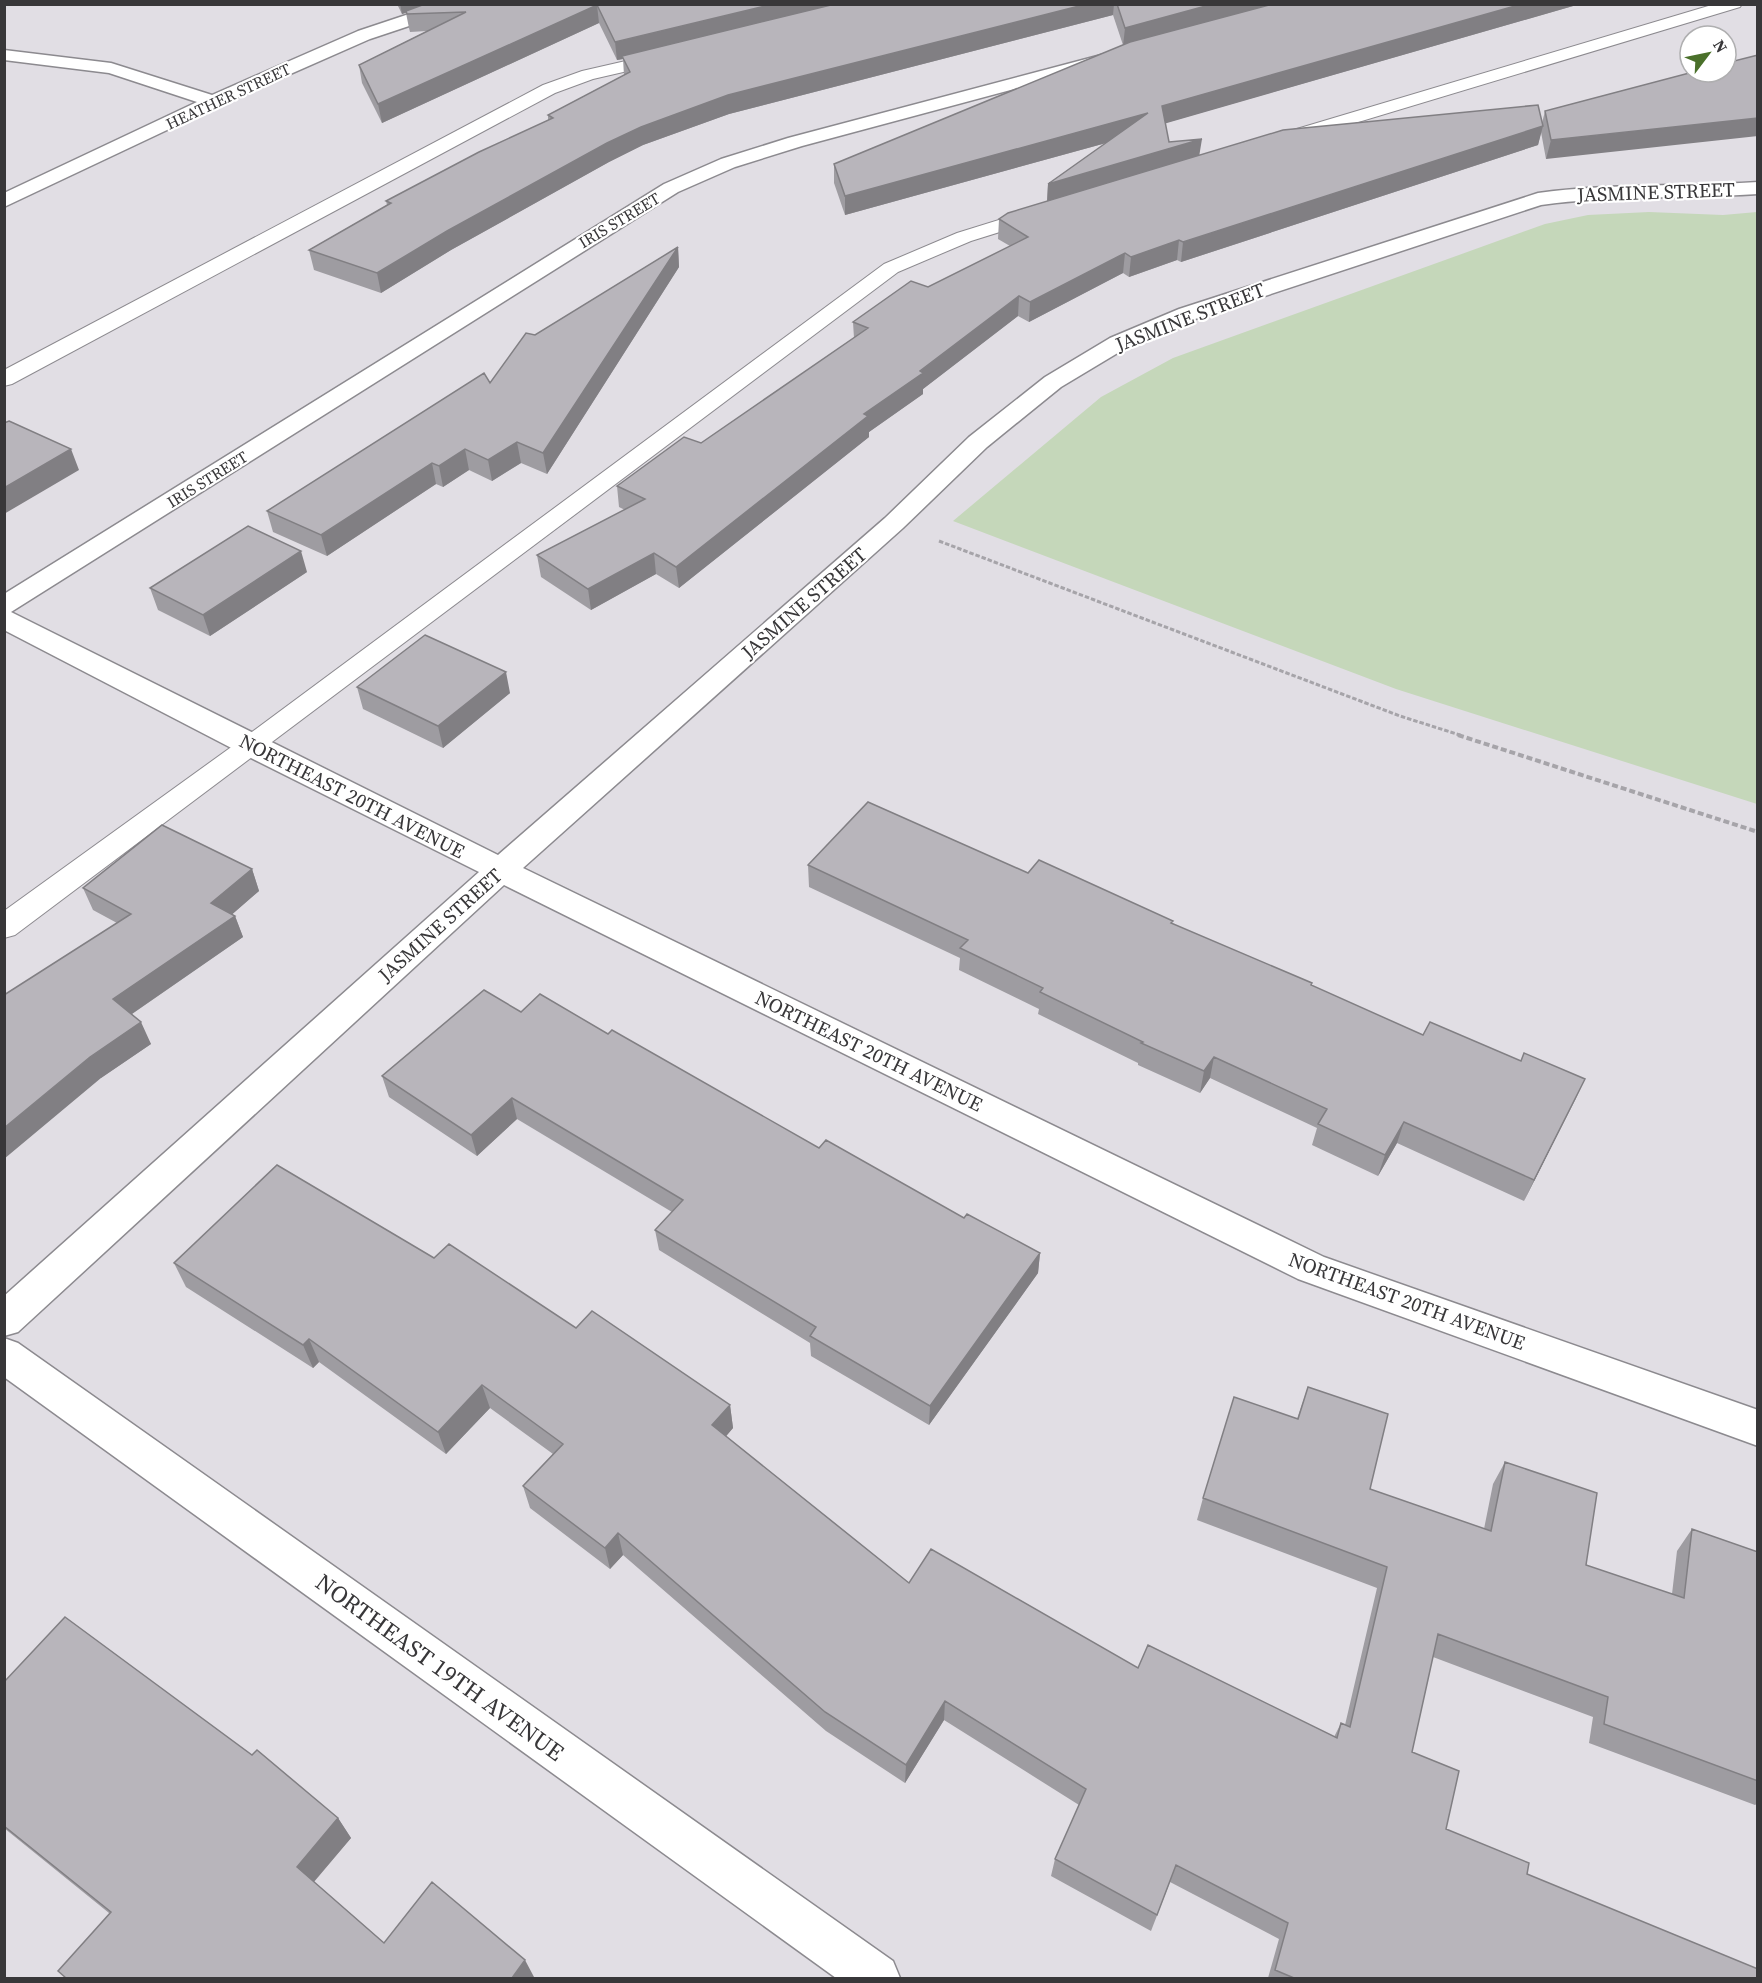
<svg xmlns="http://www.w3.org/2000/svg" width="1762" height="1983" viewBox="0 0 1762 1983" font-family="'Source Serif 4',serif">
	<style>
		.green { fill: #c5d7ba }
		.lines { fill: none; stroke-linecap: round; stroke-linejoin: round }
		.lane-casing { stroke: #8c8a8f; stroke-width: 2 }
		.street-casing { stroke: #8c8a8f; stroke-width: 3 }
		.secondary-casing { stroke: #8c8a8f; stroke-width: 3 }
		.path-far1 { stroke: #a6a4a9; stroke-width: 3; stroke-dasharray: 4.5 2; stroke-linecap: butt }
		.path { stroke: #a6a4a9; stroke-width: 4; stroke-dasharray: 6 3; stroke-linecap: butt }
		.lane { fill: #fff; fill-rule: evenodd }
		.street { fill: #fff; fill-rule: evenodd }
		.secondary { fill: #fff; fill-rule: evenodd }
		.wall { fill: #9e9ca1 }
		.shaded-wall { fill: #817f83 }
		.building { fill: #b8b5bb; stroke: #817f83; stroke-width: 1.5 }
		.labels { text-anchor: middle; dominant-baseline: central; stroke-width: 4.5; stroke-linejoin: round; paint-order: stroke }
		.far-street-label { font-size: 16px; fill: #383739; stroke: #fff }
		.street-label { font-size: 20px; fill: #383739; stroke: #fff }
		.near-street-label { font-size: 24px; fill: #383739; stroke: #fff }
	</style>
	<rect width="100%" height="100%" fill="#e1dee4"/>
	<path class="green" d="M 1649,212 L 1723,215 L 1757,212 L 1757,804 L 1396,689 L 953,521 L 1101,397 L 1173,358 L 1545,224 L 1588,215 Z"/>
	<g class="lines">
		<defs>
			<path id="lane" d="M 1715,4 L 1742,4 L 1740,7 L 1292,142 L 1280,142 L 1277,138 L 1280,134 Z
				M 665,52 L 671,53 L 674,57 L 671,61 L 593,79 L 555,93 L 12,384 L 4,386 L 4,370 L 543,85 L 582,71 Z
				M 1041,207 L 1048,209 L 1051,213 L 1048,217 L 971,241 L 898,272 L 15,935 L 4,938 L 4,911 L 241,740 L 884,264 L 957,233 Z"/>
			<path id="street" d="M 1105,54 L 1111,55 L 1114,59 L 1111,63 L 802,146 L 735,167 L 678,192 L 11,612 L 498,855 L 885,518 L 969,437 L 1045,377 L 1110,338 L 1179,309 L 1538,193 C 1611,183 1684,187 1758,182 L 1758,194 C 1685,199 1613,195 1541,205 L 1195,319 L 1126,348 L 1061,387 L 987,447 L 903,528 L 523,868 L 1324,1257 L 1758,1410 L 1758,1446 L 1298,1279 L 504,885 L 18,1332 L 4,1336 L 4,1296 L 479,872 L 241,753 L 4,630 L 4,594 L 664,184 L 721,159 L 788,138 Z
				M 4,1338 L 18,1343 L 893,1961 L 900,1978 L 836,1978 L 4,1377 Z"/>
			<path id="secondary" d="M 439,4 L 465,4 L 463,8 L 370,39 L 220,105 L 4,207 L 4,193 L 197,102 L 109,73 L 4,60 L 4,50 L 111,63 L 212,95 L 358,31 Z"/>
		</defs>
		<use href="#lane" class="lane-casing"/>
		<use href="#street" class="street-casing"/>
		<use href="#secondary" class="secondary-casing"/>
		<path class="path-far1" d="M 939,541 L 1400,716 L 1463,736"/>
		<path class="path" d="M 1458,735 L 1758,832"/>
		<use href="#lane" class="lane"/>
		<use href="#street" class="street"/>
		<use href="#secondary" class="secondary"/>
	</g>
	<path class="wall" d="M 397,4 L 1580,4 L 1165,123 L 1169,142 L 1200,155 L 1542,123 L 1545,111 L 1693,72 L 1546,159 L 1541,132 L 1538,145 L 1181,262 L 1177,260 L 1129,277 L 1123,273 L 1029,322 L 1018,316 L 923,389 L 923,394 L 869,432 L 869,437 L 679,588 L 656,574 L 591,610 L 541,577 L 537,555 L 625,510 L 619,507 L 617,486 L 701,443 L 854,338 L 853,322 L 928,287 L 1010,246 L 998,239 L 999,219 L 1047,201 L 1048,184 L 1106,143 L 845,215 L 834,183 L 834,164 L 1123,45 L 1113,15 L 729,114 L 643,145 L 609,162 L 451,250 L 381,293 L 314,270 L 309,250 L 387,205 L 386,201 L 548,120 L 548,115 L 624,75 L 623,59 L 617,60 L 599,23 L 382,123 L 362,83 L 359,65 L 427,31 L 410,32 L 409,28 L 406,13 L 402,14 Z
		M 678,247 L 679,267 L 547,474 L 521,463 L 492,481 L 469,470 L 443,487 L 436,484 L 327,556 L 273,532 L 267,511 L 490,383 L 535,335 Z
		M 307,572 L 210,636 L 158,610 L 150,588 Z
		M 357,687 L 510,693 L 443,748 L 363,709 Z
		M 808,865 L 1028,873 L 1172,924 L 1423,1035 L 1585,1079 L 1575,1100 L 1524,1201 L 1397,1143 L 1378,1176 L 1312,1145 L 1317,1128 L 1210,1078 L 1200,1093 L 1138,1065 L 1138,1063 L 1038,1014 L 1039,1009 L 959,970 L 960,958 L 809,887 Z
		M 252,869 L 259,891 L 232,914 L 235,916 L 243,937 L 132,1014 L 151,1044 L 101,1078 L 117,923 L 93,910 L 83,888 Z
		M 521,1012 L 608,1034 L 819,1148 L 964,1218 L 1040,1253 L 1038,1273 L 929,1425 L 811,1356 L 810,1343 L 659,1250 L 655,1230 L 672,1212 L 517,1119 L 477,1156 L 389,1097 L 382,1076 Z
		M 434,1258 L 576,1328 L 730,1405 L 733,1428 L 726,1436 L 909,1583 L 1138,1668 L 1334,1737 L 1341,1723 L 1345,1725 L 1377,1588 L 1197,1520 L 1203,1498 L 1297,1419 L 1308,1387 L 1370,1489 L 1484,1529 L 1493,1484 L 1505,1462 L 1586,1565 L 1672,1594 L 1677,1551 L 1692,1529 L 1758,1552 L 1758,1803 L 1755,1805 L 1589,1743 L 1593,1717 L 1433,1657 L 1412,1752 L 1446,1829 L 1527,1874 L 1758,1978 L 1268,1978 L 1279,1939 L 1170,1882 L 1151,1931 L 1051,1876 L 1055,1859 L 1079,1805 L 944,1720 L 905,1783 L 826,1731 L 623,1555 L 610,1569 L 530,1508 L 523,1486 L 553,1454 L 490,1408 L 446,1454 L 319,1362 L 313,1368 L 186,1287 L 174,1263 Z
		M 4,1682 L 252,1755 L 338,1818 L 351,1838 L 314,1882 L 384,1943 L 534,1977 L 109,1913 L 4,1828 Z"/>
	<path class="shaded-wall" d="M 400,4 L 430,4 L 402,14 Z
		M 774,4 L 848,4 L 622,56 L 623,59 L 617,60 L 615,42 Z
		M 1087,4 L 1114,4 L 1113,15 L 729,114 L 643,145 L 609,162 L 451,250 L 381,293 L 377,273 L 447,231 L 607,143 L 641,127 L 728,95 Z
		M 1213,4 L 1276,4 L 1123,46 L 1125,28 Z
		M 1522,4 L 1580,4 L 1160,125 L 1162,106 Z
		M 597,5 L 599,23 L 382,123 L 378,104 Z
		M 1148,113 L 1146,132 L 845,215 L 845,196 Z
		M 1758,118 L 1758,136 L 1546,159 L 1551,140 Z
		M 1543,126 L 1538,145 L 1181,262 L 1183,242 Z
		M 1202,139 L 1199,157 L 1047,204 L 1048,184 Z
		M 1179,240 L 1177,260 L 1129,277 L 1131,257 Z
		M 678,247 L 679,267 L 547,474 L 543,453 Z
		M 1125,253 L 1123,273 L 1029,322 L 1030,302 Z
		M 1019,296 L 1018,316 L 923,389 L 923,394 L 869,432 L 869,437 L 679,588 L 676,567 L 864,414 Z
		M 517,442 L 521,463 L 492,481 L 488,460 Z
		M 71,449 L 79,470 L 4,514 L 4,488 Z
		M 465,449 L 469,470 L 443,487 L 439,466 Z
		M 432,463 L 436,484 L 327,556 L 321,535 Z
		M 301,551 L 307,572 L 210,636 L 203,615 Z
		M 654,553 L 656,574 L 591,610 L 588,589 Z
		M 506,672 L 510,693 L 443,748 L 438,726 Z
		M 252,869 L 259,891 L 220,925 L 211,903 Z
		M 235,916 L 243,937 L 123,1020 L 113,999 Z
		M 141,1022 L 151,1044 L 101,1078 L 4,1159 L 4,1128 L 90,1057 Z
		M 1214,1057 L 1210,1078 L 1200,1093 L 1204,1071 Z
		M 1585,1079 L 1575,1100 L 1524,1201 L 1534,1180 Z
		M 512,1098 L 517,1119 L 477,1156 L 471,1135 Z
		M 1404,1122 L 1397,1143 L 1378,1176 L 1385,1155 Z
		M 1040,1253 L 1038,1273 L 929,1425 L 930,1406 Z
		M 309,1339 L 319,1362 L 313,1368 L 303,1345 Z
		M 482,1385 L 490,1408 L 446,1454 L 438,1432 Z
		M 730,1405 L 733,1428 L 716,1448 L 712,1425 Z
		M 618,1533 L 623,1555 L 610,1569 L 605,1548 Z
		M 945,1701 L 944,1720 L 905,1783 L 906,1765 Z
		M 338,1818 L 351,1838 L 311,1885 L 297,1867 Z
		M 525,1960 L 534,1977 L 533,1978 L 512,1978 Z"/>
	<path class="building" d="M 425,4 L 774,4 L 615,42 L 597,5 L 378,104 L 359,65 L 466,12 L 407,14 L 406,11 Z
		M 835,4 L 1087,4 L 728,95 L 641,127 L 607,143 L 447,231 L 377,273 L 309,250 L 391,203 L 386,201 L 479,152 L 553,118 L 548,115 L 630,72 L 622,56 Z
		M 1117,4 L 1213,4 L 1125,28 Z
		M 1273,4 L 1522,4 L 1162,106 L 1169,142 L 1202,139 L 1048,184 L 1148,113 L 845,196 L 834,164 L 1130,42 Z
		M 1758,55 L 1758,118 L 1551,140 L 1545,111 L 1693,72 L 1726,72 L 1726,63 Z
		M 1538,105 L 1543,126 L 1183,242 L 1179,240 L 1131,257 L 1125,253 L 1030,302 L 1019,296 L 920,371 L 923,373 L 864,414 L 868,416 L 676,567 L 654,553 L 588,589 L 537,555 L 645,499 L 617,486 L 684,437 L 701,443 L 868,328 L 853,322 L 911,281 L 928,287 L 1028,237 L 999,219 L 1008,213 L 1283,130 Z
		M 678,247 L 543,453 L 517,442 L 488,460 L 465,449 L 439,466 L 432,463 L 321,535 L 267,511 L 484,373 L 490,383 L 526,333 L 535,335 Z
		M 9,421 L 71,449 L 4,488 L 4,423 Z
		M 248,526 L 301,551 L 203,615 L 150,588 Z
		M 425,635 L 506,672 L 438,726 L 357,687 Z
		M 868,802 L 1028,873 L 1039,860 L 1173,921 L 1171,923 L 1312,983 L 1311,985 L 1423,1035 L 1430,1022 L 1521,1061 L 1524,1053 L 1585,1079 L 1534,1180 L 1404,1122 L 1385,1155 L 1318,1124 L 1327,1109 L 1214,1057 L 1204,1071 L 1141,1043 L 1143,1042 L 1040,992 L 1043,988 L 960,948 L 968,940 L 808,865 Z
		M 162,825 L 252,869 L 211,903 L 235,916 L 113,999 L 141,1022 L 90,1057 L 4,1128 L 4,995 L 131,914 L 83,888 Z
		M 484,990 L 521,1012 L 540,994 L 608,1034 L 612,1030 L 819,1148 L 826,1140 L 964,1218 L 967,1214 L 1040,1253 L 930,1406 L 810,1336 L 816,1327 L 655,1230 L 683,1200 L 512,1098 L 471,1135 L 382,1076 Z
		M 277,1165 L 434,1258 L 449,1244 L 576,1328 L 592,1311 L 730,1405 L 712,1425 L 909,1583 L 931,1549 L 1138,1668 L 1148,1645 L 1337,1738 L 1341,1723 L 1350,1727 L 1387,1567 L 1203,1498 L 1234,1397 L 1298,1419 L 1308,1387 L 1388,1414 L 1370,1489 L 1491,1531 L 1505,1462 L 1597,1493 L 1586,1565 L 1684,1598 L 1692,1529 L 1758,1552 L 1758,1781 L 1604,1724 L 1608,1697 L 1438,1634 L 1412,1752 L 1459,1771 L 1446,1829 L 1529,1863 L 1527,1874 L 1758,1969 L 1758,1978 L 1294,1978 L 1275,1970 L 1288,1923 L 1176,1865 L 1157,1915 L 1055,1859 L 1086,1789 L 945,1701 L 906,1765 L 825,1712 L 618,1533 L 605,1548 L 523,1486 L 563,1444 L 482,1385 L 438,1432 L 309,1339 L 303,1345 L 174,1263 Z
		M 65,1617 L 252,1755 L 257,1750 L 338,1818 L 297,1867 L 384,1943 L 432,1882 L 525,1960 L 512,1978 L 66,1978 L 58,1971 L 111,1912 L 4,1826 L 4,1682 Z"/>
	<g class="labels">
		<g class="far-street-label">
			<text transform="translate(228 96) rotate(-25)">HEATHER STREET</text>
			<text transform="translate(619 220) rotate(-31)">IRIS STREET</text>
			<text transform="translate(207 479) rotate(-32)">IRIS STREET</text>
		</g>
		<g class="street-label">
			<text transform="translate(1656 192) rotate(-2)">JASMINE STREET</text>
			<text transform="translate(1190 317) rotate(-21)">JASMINE STREET</text>
			<text transform="translate(804 603) rotate(-41)">JASMINE STREET</text>
			<text transform="translate(352 796) rotate(27)">NORTHEAST 20TH AVENUE</text>
			<text transform="translate(440 925) rotate(-42)">JASMINE STREET</text>
			<text transform="translate(869 1051) rotate(26)">NORTHEAST 20TH AVENUE</text>
			<text transform="translate(1407 1301) rotate(20)">NORTHEAST 20TH AVENUE</text>
		</g>
		<g class="near-street-label">
			<text transform="translate(440 1667) rotate(36)">NORTHEAST 19TH AVENUE</text>
		</g>
	</g>
	<rect width="1762" height="1983" fill="none" stroke="#383739" stroke-width="12"/>
	<g transform="translate(1708 54) rotate(58)"><circle r="28" fill="#ffffff" stroke="#afafb0" stroke-width="1.5"/>
	<path d="M0-4.5L10 22L0 15L-10 22Z" fill="#4a702a"/>
	<text y="-9" font-size="16" font-weight="bold" text-anchor="middle" fill="#383739">N</text>
	</g>
</svg>
